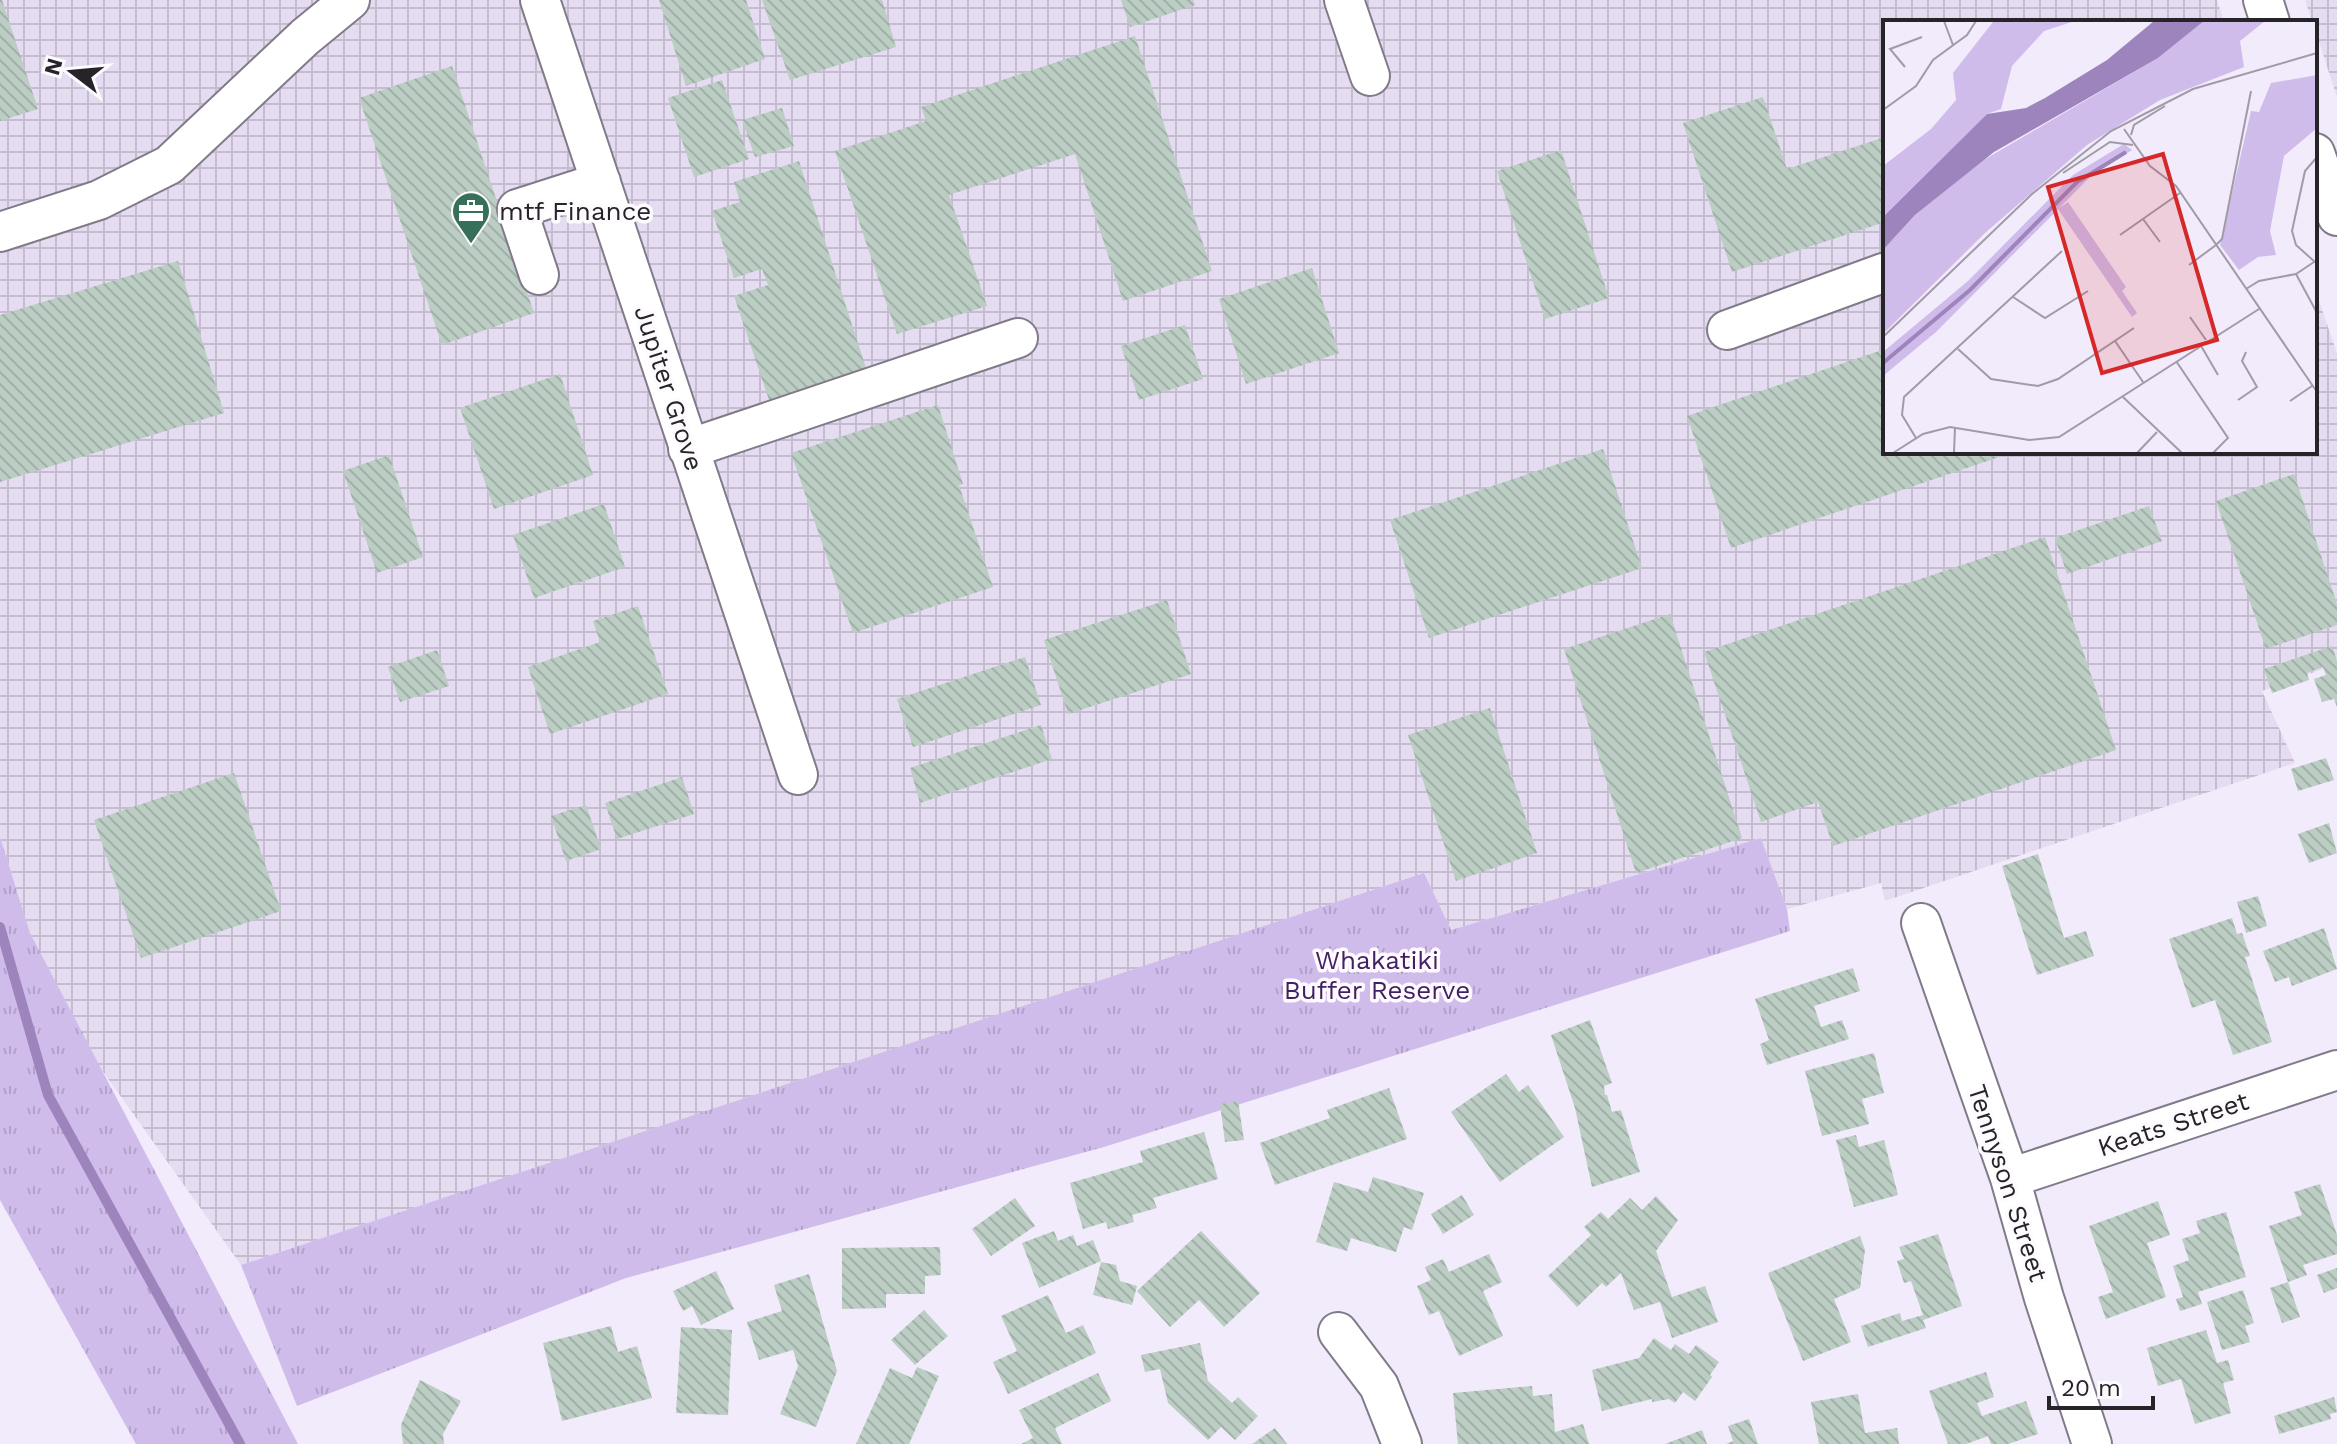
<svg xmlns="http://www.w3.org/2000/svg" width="2337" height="1444" viewBox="0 0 2337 1444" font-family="'Work Sans',sans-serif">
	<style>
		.industrial { fill: url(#industrial-grid) }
		.grass { fill: url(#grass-tufts) }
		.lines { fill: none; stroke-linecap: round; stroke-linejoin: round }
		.stream { stroke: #9d84bc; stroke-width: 10 }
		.building { fill: url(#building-back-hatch) }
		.minor-casing { stroke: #817b89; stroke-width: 42 }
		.minor { stroke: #fff; stroke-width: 38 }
		.labels { text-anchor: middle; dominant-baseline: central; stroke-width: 7; stroke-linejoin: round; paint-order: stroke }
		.poi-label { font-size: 26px; fill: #262429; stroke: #fdfbfe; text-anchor: start }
		.street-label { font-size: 26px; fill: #262429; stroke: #fdfbfe }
		.park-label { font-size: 26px; fill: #421f63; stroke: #fdfbfe }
		.inset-river { fill: none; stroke: #9d84bc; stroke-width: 4 }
		.inset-road { fill: none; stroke: #a09ba7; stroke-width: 2 }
		.view { fill: #d62828; fill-opacity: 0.15; stroke: #d62828; stroke-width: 4 }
		.inset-edge { fill: none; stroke: #262429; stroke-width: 4 }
	</style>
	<defs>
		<pattern id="industrial-grid" width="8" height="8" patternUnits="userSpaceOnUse" patternTransform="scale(2)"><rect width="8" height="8" fill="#e5dcf2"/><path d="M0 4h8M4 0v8" fill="none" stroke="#c4bdd0"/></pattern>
		<pattern id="grass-tufts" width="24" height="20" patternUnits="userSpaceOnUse" patternTransform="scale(2)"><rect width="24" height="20" fill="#d0bceb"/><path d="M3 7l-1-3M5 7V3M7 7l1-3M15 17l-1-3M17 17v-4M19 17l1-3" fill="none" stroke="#b2a1ca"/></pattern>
		<pattern id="building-back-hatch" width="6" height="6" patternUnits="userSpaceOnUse" patternTransform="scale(2)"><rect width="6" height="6" fill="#bccdc4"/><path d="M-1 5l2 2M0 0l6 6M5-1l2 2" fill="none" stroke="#a1b0a8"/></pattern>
	</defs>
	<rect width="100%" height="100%" fill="#f2ebfb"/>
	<path class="industrial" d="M 0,0 L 2217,0 L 2224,22 L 1885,22 L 1885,452 L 2315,452 L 2315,289 L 2337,353 L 2337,664 L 2262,691 L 2295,763 L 1885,901 L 1881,883 L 1787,909 L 1761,838 L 1451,930 L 1424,874 L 241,1265 L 49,996 L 0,837 Z
		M 2305,0 L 2337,0 L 2337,97 L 2315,30 L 2315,22 L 2312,22 Z"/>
	<path class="grass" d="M 0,837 L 30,933 L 298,1444 L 136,1444 L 0,1200 Z
		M 1761,838 L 1787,909 L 1790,931 L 1104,1147 L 626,1278 L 297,1406 L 241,1265 L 1424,873 L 1451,930 Z"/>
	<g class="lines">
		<path class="stream" d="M 0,927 L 48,1095 L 240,1444"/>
	</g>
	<path class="building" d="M 0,0 L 2,0 L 38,109 L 0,121 Z
		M 659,0 L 746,0 L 765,59 L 686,86 Z
		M 762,0 L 882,0 L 896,47 L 790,80 Z
		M 1121,0 L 1193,0 L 1195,5 L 1130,27 Z
		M 1135,36 L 1212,271 L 1123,301 L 1075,154 L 949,195 L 987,306 L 897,334 L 835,151 L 926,121 L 921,107 Z
		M 452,66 L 534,313 L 442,345 L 359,98 Z
		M 722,80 L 749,159 L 694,177 L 668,98 Z
		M 1763,97 L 1787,169 L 1885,137 L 1885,222 L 1732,272 L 1683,123 Z
		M 782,108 L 794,146 L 755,157 L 742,120 Z
		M 1561,150 L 1609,298 L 1545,319 L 1497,171 Z
		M 799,161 L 866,368 L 769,400 L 734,296 L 768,285 L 762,269 L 734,278 L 712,211 L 740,202 L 734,182 Z
		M 178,261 L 224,413 L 0,482 L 0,315 Z
		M 1312,268 L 1339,353 L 1246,384 L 1219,299 Z
		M 1185,325 L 1203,379 L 1139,400 L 1121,346 Z
		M 1885,349 L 1885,452 L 2011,453 L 1731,548 L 1687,416 Z
		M 560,374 L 593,475 L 494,509 L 460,408 Z
		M 938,405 L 963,484 L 959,485 L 993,587 L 853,633 L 791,453 Z
		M 1603,449 L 1642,568 L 1429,638 L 1390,520 Z
		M 389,455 L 423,557 L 377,573 L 343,471 Z
		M 2294,474 L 2337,604 L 2337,625 L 2266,649 L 2216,501 Z
		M 604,504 L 625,567 L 534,598 L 513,535 Z
		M 2149,506 L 2162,541 L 2067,574 L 2055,538 Z
		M 2045,537 L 2116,750 L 1833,846 L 1818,802 L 1761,822 L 1704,652 Z
		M 1167,600 L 1191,674 L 1068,714 L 1044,640 Z
		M 638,606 L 668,694 L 550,734 L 528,667 L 600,642 L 593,621 Z
		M 1670,614 L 1742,838 L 1636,873 L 1564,649 Z
		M 2332,646 L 2337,661 L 2337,707 L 2334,699 L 2322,702 L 2314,679 L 2326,675 L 2323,667 L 2307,673 L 2309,680 L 2272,693 L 2264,669 Z
		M 437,650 L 449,686 L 400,702 L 388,667 Z
		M 1025,657 L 1041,705 L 913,747 L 897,699 Z
		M 1490,708 L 1537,853 L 1456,881 L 1408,735 Z
		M 1041,725 L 1052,759 L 920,803 L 910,768 Z
		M 2326,758 L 2334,780 L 2298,791 L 2291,769 Z
		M 234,773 L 281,911 L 141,958 L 94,820 Z
		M 682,777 L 694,814 L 617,839 L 605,803 Z
		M 586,805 L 601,849 L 566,861 L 551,816 Z
		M 2329,823 L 2337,853 L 2309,863 L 2298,834 Z
		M 2038,854 L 2064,938 L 2086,931 L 2094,956 L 2037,975 L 2002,866 Z
		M 2258,896 L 2267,926 L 2246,933 L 2237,902 Z
		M 2232,918 L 2237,934 L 2242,933 L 2250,956 L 2245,957 L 2272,1042 L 2233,1055 L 2215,1000 L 2192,1008 L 2169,939 Z
		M 2324,928 L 2337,969 L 2292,986 L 2289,977 L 2275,982 L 2263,951 Z
		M 1853,968 L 1860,991 L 1814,1006 L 1821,1027 L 1842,1020 L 1849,1039 L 1767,1065 L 1760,1044 L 1769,1040 L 1755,999 Z
		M 1590,1020 L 1612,1083 L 1604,1086 L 1605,1095 L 1607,1095 L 1612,1112 L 1621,1110 L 1640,1172 L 1592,1187 L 1575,1108 L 1551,1035 Z
		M 1874,1053 L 1884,1093 L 1862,1099 L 1869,1124 L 1822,1136 L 1805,1071 Z
		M 1506,1074 L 1519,1092 L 1528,1085 L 1564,1137 L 1500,1182 L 1451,1112 Z
		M 1389,1088 L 1407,1139 L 1275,1185 L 1260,1143 L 1330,1118 L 1327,1110 Z
		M 1238,1101 L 1244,1140 L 1225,1142 L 1220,1104 Z
		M 1204,1132 L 1218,1179 L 1153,1198 L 1157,1208 L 1132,1215 L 1134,1222 L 1108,1229 L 1106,1222 L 1083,1229 L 1070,1183 L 1143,1162 L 1140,1151 Z
		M 1856,1135 L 1859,1147 L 1884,1140 L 1898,1195 L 1854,1207 L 1836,1140 Z
		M 1373,1177 L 1424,1193 L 1412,1230 L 1404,1227 L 1396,1252 L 1351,1238 L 1347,1251 L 1316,1242 L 1334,1182 L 1368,1192 Z
		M 2320,1184 L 2337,1235 L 2337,1254 L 2303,1265 L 2307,1275 L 2288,1282 L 2269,1226 L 2302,1215 L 2294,1192 Z
		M 1462,1195 L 1474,1215 L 1443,1234 L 1431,1214 Z
		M 1656,1196 L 1678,1220 L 1656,1251 L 1672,1297 L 1705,1286 L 1718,1322 L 1672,1338 L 1660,1302 L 1634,1310 L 1621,1273 L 1606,1287 L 1602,1283 L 1577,1307 L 1548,1276 L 1591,1235 L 1584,1227 L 1601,1212 L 1608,1219 L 1630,1198 L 1642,1210 Z
		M 1015,1198 L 1035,1226 L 991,1256 L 972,1229 Z
		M 2158,1201 L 2170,1235 L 2147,1243 L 2166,1297 L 2106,1319 L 2098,1297 L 2113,1292 L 2089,1226 Z
		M 2226,1212 L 2246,1277 L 2198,1292 L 2202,1304 L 2180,1311 L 2176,1299 L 2183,1297 L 2173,1266 L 2189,1260 L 2182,1239 L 2200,1233 L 2196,1221 Z
		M 1054,1231 L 1058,1241 L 1073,1235 L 1077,1246 L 1093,1240 L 1101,1261 L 1039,1288 L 1022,1243 Z
		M 1201,1231 L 1260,1293 L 1224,1327 L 1199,1300 L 1170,1327 L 1137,1291 Z
		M 1938,1234 L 1962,1306 L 1923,1320 L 1926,1328 L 1868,1347 L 1861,1326 L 1900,1313 L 1902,1321 L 1923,1315 L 1911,1281 L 1904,1283 L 1897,1261 L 1904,1259 L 1899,1247 Z
		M 1860,1236 L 1865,1250 L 1860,1288 L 1834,1299 L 1851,1342 L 1803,1361 L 1768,1273 Z
		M 940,1247 L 941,1275 L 925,1276 L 925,1294 L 886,1294 L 886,1308 L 842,1309 L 842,1248 Z
		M 1489,1254 L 1502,1282 L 1483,1291 L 1503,1336 L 1459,1356 L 1439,1311 L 1429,1315 L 1417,1286 L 1431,1280 L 1425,1267 L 1443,1259 L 1449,1272 Z
		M 1101,1262 L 1116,1265 L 1120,1281 L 1137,1286 L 1132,1305 L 1093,1295 Z
		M 2337,1268 L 2337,1288 L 2324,1293 L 2317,1275 Z
		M 716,1271 L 734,1309 L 701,1325 L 692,1306 L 683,1311 L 673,1291 Z
		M 809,1274 L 837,1371 L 816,1427 L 780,1414 L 798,1366 L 793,1350 L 759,1360 L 747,1322 L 782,1311 L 774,1285 Z
		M 2288,1282 L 2300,1317 L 2282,1323 L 2270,1288 Z
		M 2243,1290 L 2254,1323 L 2245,1326 L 2250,1342 L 2222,1350 L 2207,1302 Z
		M 1048,1295 L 1066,1333 L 1083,1325 L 1096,1353 L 1008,1394 L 993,1362 L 1017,1351 L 1001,1316 Z
		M 924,1310 L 948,1336 L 915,1365 L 891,1340 Z
		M 611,1326 L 618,1352 L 637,1346 L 652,1398 L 562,1421 L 543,1343 Z
		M 681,1327 L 732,1330 L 728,1415 L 676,1413 Z
		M 2206,1330 L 2217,1363 L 2228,1360 L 2234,1380 L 2223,1383 L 2231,1413 L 2195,1424 L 2181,1379 L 2158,1386 L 2147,1348 Z
		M 1654,1338 L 1671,1350 L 1675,1344 L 1689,1354 L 1696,1345 L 1719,1362 L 1710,1375 L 1712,1377 L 1695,1401 L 1683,1392 L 1675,1403 L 1669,1399 L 1652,1402 L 1652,1399 L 1602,1411 L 1592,1370 L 1639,1358 Z
		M 1200,1343 L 1208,1381 L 1232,1403 L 1238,1397 L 1258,1416 L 1235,1440 L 1221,1427 L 1208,1440 L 1168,1403 L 1160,1369 L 1145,1372 L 1141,1355 Z
		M 917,1367 L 939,1376 L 909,1444 L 856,1444 L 890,1368 L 912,1378 Z
		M 1986,1372 L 1994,1397 L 1977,1403 L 1982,1416 L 2026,1401 L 2038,1434 L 2008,1444 L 1991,1444 L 1988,1436 L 1966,1444 L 1948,1444 L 1929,1391 Z
		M 1098,1373 L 1111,1401 L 1055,1428 L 1062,1444 L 1021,1444 L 1033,1438 L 1019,1410 Z
		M 420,1380 L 461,1401 L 443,1434 L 444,1444 L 403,1444 L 401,1425 Z
		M 1532,1386 L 1533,1396 L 1552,1394 L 1555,1432 L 1583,1424 L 1589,1444 L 1458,1444 L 1453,1393 Z
		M 1858,1394 L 1865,1433 L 1897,1428 L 1899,1444 L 1819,1444 L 1811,1402 Z
		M 2334,1397 L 2337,1412 L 2330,1414 L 2331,1419 L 2279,1434 L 2274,1416 Z
		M 1749,1419 L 1758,1444 L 1726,1444 L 1733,1441 L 1728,1426 Z
		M 1275,1428 L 1287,1444 L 1252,1444 Z
		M 1702,1430 L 1707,1444 L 1665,1444 Z"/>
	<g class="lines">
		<defs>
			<path id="minor" d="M 540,0 L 798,775
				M 1344,0 L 1370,76
				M 2263,0 L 2270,22
				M 2315,153 L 2337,216
				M 0,232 L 99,200 L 169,165 L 305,37 L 350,0
				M 539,275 L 517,209 L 601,182
				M 1727,330 L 1883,273
				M 688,449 L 1018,338
				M 1921,923 L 2010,1178 L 2044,1298 L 2092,1444
				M 2010,1178 L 2337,1070
				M 1338,1332 L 1379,1386 L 1402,1444"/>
		</defs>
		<use href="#minor" class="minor-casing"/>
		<use href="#minor" class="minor"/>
	</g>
	<defs>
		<symbol id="office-pin" viewBox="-11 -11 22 30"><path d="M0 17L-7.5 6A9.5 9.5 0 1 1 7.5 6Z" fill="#377058" stroke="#fdfbfe"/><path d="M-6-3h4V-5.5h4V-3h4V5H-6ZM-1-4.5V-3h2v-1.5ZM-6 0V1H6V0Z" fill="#fff"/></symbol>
	</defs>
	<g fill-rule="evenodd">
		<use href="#office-pin" x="449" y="189" width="44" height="60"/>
	</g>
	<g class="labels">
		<g class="poi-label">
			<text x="499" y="211">mtf Finance</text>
		</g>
		<g class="street-label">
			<text transform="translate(669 388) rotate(72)">Jupiter Grove</text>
			<text transform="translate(2173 1124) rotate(-18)">Keats Street</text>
			<text transform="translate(2008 1183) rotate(72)">Tennyson Street</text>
		</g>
		<g class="park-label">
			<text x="1377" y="960">Whakatiki<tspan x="1377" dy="30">Buffer Reserve</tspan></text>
		</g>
	</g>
	<g transform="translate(1883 20)">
		<rect width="434" height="434" fill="#f2ebfb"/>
		<path d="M 321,1 L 382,1 L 357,21 L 361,47 L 277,80 L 204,125 L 102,213 L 0,314 L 0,230 L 32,195 L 99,141 L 275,38 ZM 434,55 L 434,108 L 401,136 L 387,211 L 393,235 L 375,237 L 356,250 L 337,225 L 368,91 L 376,92 L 388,63 ZM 241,124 L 249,130 L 207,157 L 53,312 L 0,356 L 0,332 L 85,261 L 190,155 ZM 185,182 L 243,267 L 239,271 L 254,293 L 249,297 L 175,189 Z" fill="#d0bceb"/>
		<path d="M 192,1 L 161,11 L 129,46 L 118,89 L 104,94 L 0,197 L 0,146 L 48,109 L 73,80 L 70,53 L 110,2 Z" fill="#d0bceb"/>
		<path d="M 271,1 L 321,1 L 275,38 L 111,132 L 32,195 L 0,230 L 0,197 L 104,94 L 143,88 L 162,78 L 224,40 Z" fill="#9d84bc"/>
		<path class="inset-river" d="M 0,343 L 87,270 L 194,162 L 243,132"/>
		<path class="inset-road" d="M 61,1 L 70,25M 22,47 L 7,29 L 39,17M 0,90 L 33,66 L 50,40 L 84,15 L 93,1M 241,109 L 267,146 L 293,166 L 434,372M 248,115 L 251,105 L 282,86M 180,153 L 227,122 L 250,125M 260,199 L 277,222M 237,215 L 297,173M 333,225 L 339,219 L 368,71M 432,242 L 413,225 L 409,211 L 422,151 L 434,137M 306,245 L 333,225M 413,254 L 434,293M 363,269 L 376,261 L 413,254 L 434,240M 130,277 L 162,298 L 205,271M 307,297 L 323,320M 0,317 L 149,174 L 228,111 L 310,69 L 434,33M 232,321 L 260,362M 317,324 L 335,355M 75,329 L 108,359 L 155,366 L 175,359 L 251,308M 293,341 L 345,418 L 330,433M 240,377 L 299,433M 355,380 L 374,367 L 359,341 L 363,332M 407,381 L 429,366M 33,418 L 19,395 L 21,377 L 179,231M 10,433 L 40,414 L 67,407 L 146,420 L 176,417 L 376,289M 71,433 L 72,407M 254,433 L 274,412"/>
		<path class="view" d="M 280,134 L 334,320 L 219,353 L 165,167 Z"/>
		<rect width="434" height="434" class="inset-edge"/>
	</g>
	<g transform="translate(72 72) rotate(286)" stroke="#fdfbfe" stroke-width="6" paint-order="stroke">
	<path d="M0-6L14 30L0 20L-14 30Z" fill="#262429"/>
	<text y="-12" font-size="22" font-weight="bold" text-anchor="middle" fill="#262429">N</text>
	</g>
	<path d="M2049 1396v12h104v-12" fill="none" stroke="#262429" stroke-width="4"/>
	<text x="2061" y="1396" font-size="24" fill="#262429" stroke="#fdfbfe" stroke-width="6" paint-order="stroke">20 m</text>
</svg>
